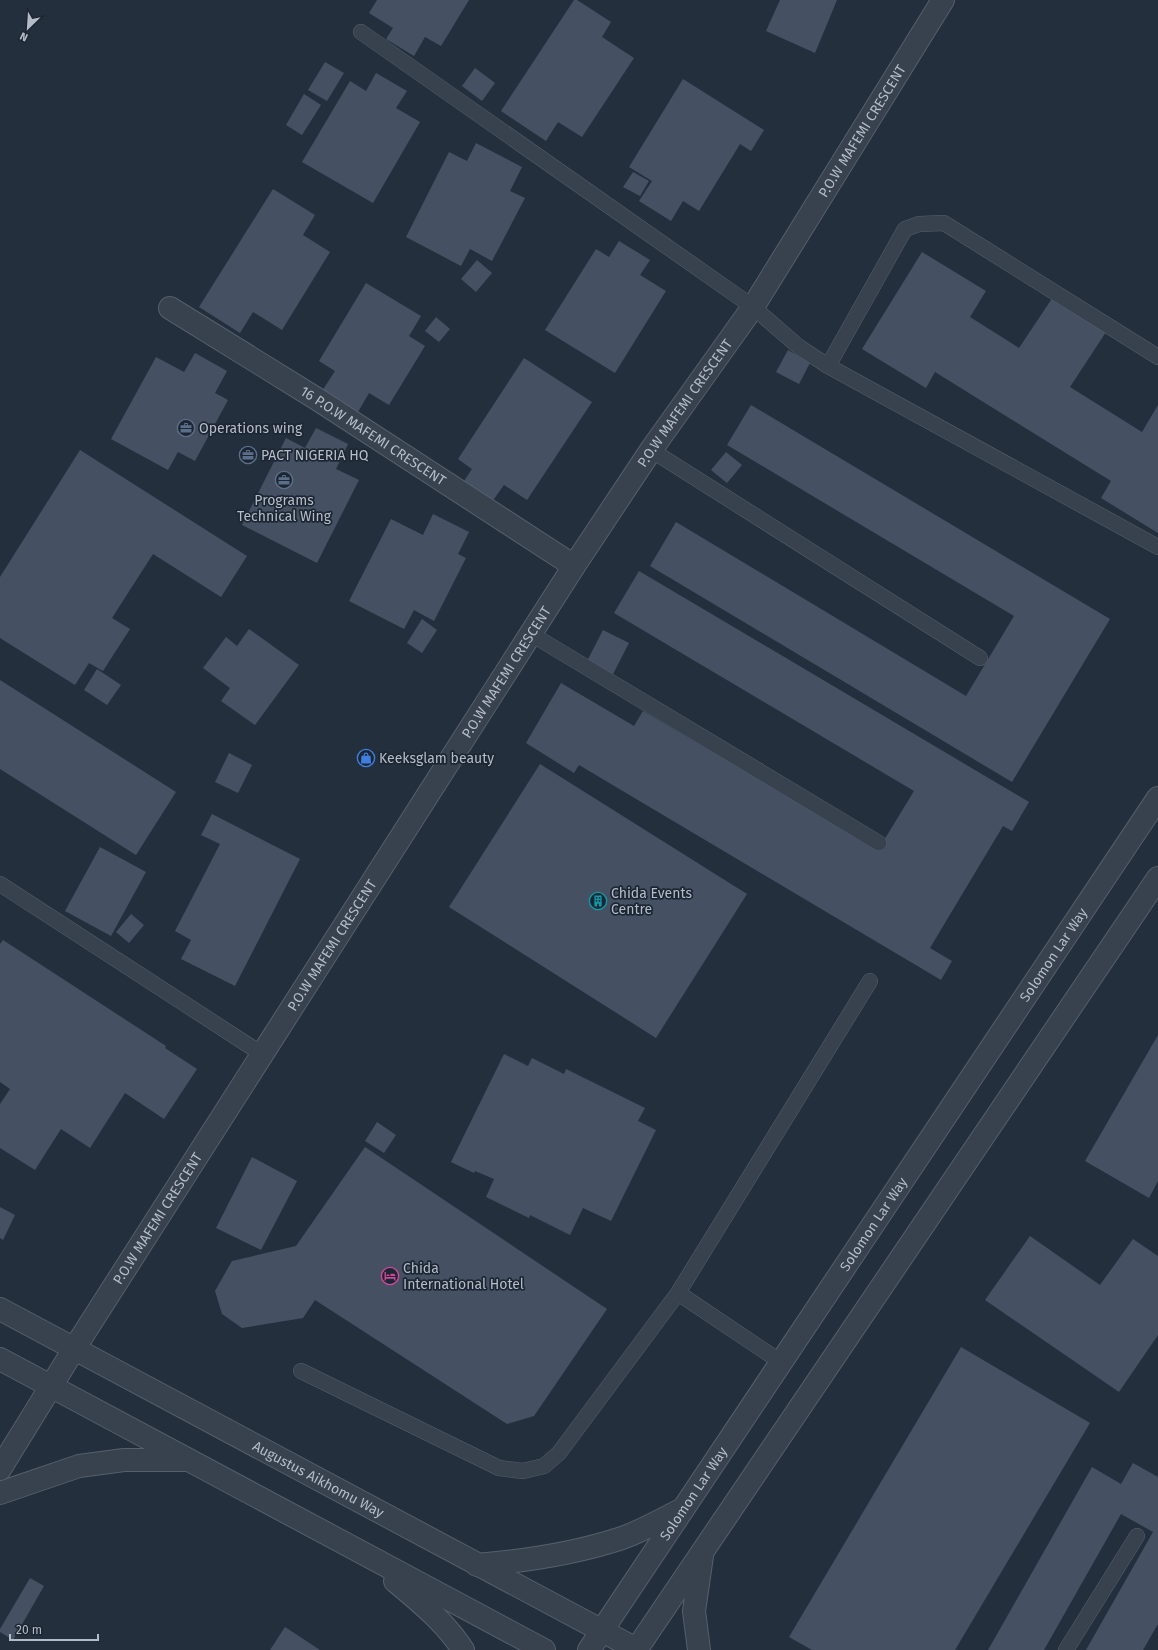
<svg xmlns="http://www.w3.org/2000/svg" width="1158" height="1650" viewBox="0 0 1158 1650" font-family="'Fira Sans',sans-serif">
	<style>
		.building { fill: #455162 }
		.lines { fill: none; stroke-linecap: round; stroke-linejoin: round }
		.service-casing { stroke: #565f6c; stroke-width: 16 }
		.minor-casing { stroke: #565f6c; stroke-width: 24 }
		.tertiary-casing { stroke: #565f6c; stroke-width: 24 }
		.service { stroke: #38414e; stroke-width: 15 }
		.minor { stroke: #38414e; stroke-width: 22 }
		.tertiary { stroke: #38414e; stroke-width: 22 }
		.labels { text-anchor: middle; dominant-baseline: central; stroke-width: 3.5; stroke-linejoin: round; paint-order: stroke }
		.street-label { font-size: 14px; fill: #b4bcc9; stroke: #1d2633 }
		.poi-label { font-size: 14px; fill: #b4bcc9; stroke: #1d2633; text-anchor: start }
	</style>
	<rect width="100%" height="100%" fill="#242f3e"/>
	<path class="building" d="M 377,0 L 469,0 L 441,46 L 425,37 L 414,56 L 386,39 L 393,28 L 369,13 Z
		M 574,0 L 577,0 L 611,22 L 602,37 L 634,58 L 582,137 L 558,122 L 546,141 L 501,111 Z
		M 780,0 L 837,0 L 815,53 L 766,31 Z
		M 325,62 L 344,73 L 327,101 L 308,90 Z
		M 475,68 L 495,83 L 482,101 L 462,86 Z
		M 376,73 L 407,91 L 396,108 L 420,122 L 373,203 L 302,162 L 350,81 L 366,91 Z
		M 683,79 L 764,130 L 751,151 L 740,144 L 699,211 L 683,201 L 671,221 L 639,201 L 652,181 L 629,167 Z
		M 304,94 L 321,105 L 302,135 L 286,125 Z
		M 476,143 L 522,167 L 510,191 L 525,198 L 492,261 L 470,249 L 461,266 L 406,237 L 449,152 L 467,161 Z
		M 633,172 L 649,181 L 640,196 L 623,187 Z
		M 273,189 L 315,215 L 303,235 L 330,252 L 282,330 L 253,312 L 240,333 L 199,307 Z
		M 619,241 L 650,260 L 640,275 L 666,291 L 615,373 L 545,330 L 596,249 L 609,257 Z
		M 922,252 L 986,291 L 970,317 L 1019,348 L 1053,297 L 1106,332 L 1070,387 L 1142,432 L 1158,405 L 1158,533 L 1101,498 L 1111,481 L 935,372 L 926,388 L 862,349 Z
		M 477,260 L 492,273 L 476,292 L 461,279 Z
		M 366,283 L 421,316 L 409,336 L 425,346 L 389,405 L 369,393 L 358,412 L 322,391 L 335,371 L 319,361 Z
		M 436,317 L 450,329 L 439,342 L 425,331 Z
		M 788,350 L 810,363 L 799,384 L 776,372 Z
		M 195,353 L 227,371 L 215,393 L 228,400 L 195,461 L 178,452 L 168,470 L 111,439 L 156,357 L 184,372 Z
		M 524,358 L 592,402 L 527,500 L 504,485 L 489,506 L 460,487 L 472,469 L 458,459 Z
		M 751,405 L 1110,619 L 1012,782 L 650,566 L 676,522 L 966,696 L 1014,616 L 727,445 Z
		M 316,428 L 348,444 L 336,469 L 359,480 L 317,563 L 242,525 L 286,438 L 305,448 Z
		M 80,450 L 247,556 L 221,597 L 153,554 L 112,618 L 130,629 L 103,671 L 89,663 L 75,685 L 0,638 L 0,577 Z
		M 726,452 L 742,465 L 727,483 L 711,470 Z
		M 433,514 L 469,532 L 458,554 L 466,558 L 434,621 L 414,610 L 404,629 L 349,601 L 391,519 L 423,535 Z
		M 639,571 L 1029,802 L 1012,831 L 1003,826 L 930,948 L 952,961 L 941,980 L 579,765 L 574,773 L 526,743 L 561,683 L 634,726 L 643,711 L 878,850 L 914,791 L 614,613 Z
		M 422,619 L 437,630 L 422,653 L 407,643 Z
		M 249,629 L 299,665 L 255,725 L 221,701 L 230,688 L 203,668 L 226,637 L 237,646 Z
		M 603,630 L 629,643 L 612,676 L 586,663 Z
		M 97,669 L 121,685 L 107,705 L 84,690 Z
		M 0,680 L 176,792 L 136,855 L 0,769 Z
		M 229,753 L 252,765 L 238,793 L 215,782 Z
		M 540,764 L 747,894 L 656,1038 L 449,907 Z
		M 212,814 L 300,859 L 235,986 L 181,959 L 191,940 L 175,931 L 220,844 L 201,835 Z
		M 100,847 L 146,872 L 111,936 L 65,911 Z
		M 131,914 L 144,925 L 129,943 L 116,932 Z
		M 3,940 L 166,1046 L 165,1048 L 197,1069 L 164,1119 L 125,1093 L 90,1148 L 61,1129 L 35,1170 L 0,1148 L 0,1104 L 10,1089 L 0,1082 L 0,944 Z
		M 1158,1035 L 1158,1181 L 1149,1198 L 1085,1161 Z
		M 504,1054 L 528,1066 L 532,1058 L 564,1074 L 566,1069 L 645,1108 L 638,1121 L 656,1130 L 611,1221 L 583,1208 L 570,1235 L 530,1215 L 529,1218 L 486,1197 L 494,1179 L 475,1171 L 474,1173 L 451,1162 Z
		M 377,1122 L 396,1135 L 384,1153 L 365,1141 Z
		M 365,1147 L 607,1309 L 534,1416 L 507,1424 L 315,1300 L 303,1318 L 242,1328 L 222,1314 L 215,1291 L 232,1261 L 296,1246 Z
		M 252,1157 L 297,1181 L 261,1250 L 216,1228 Z
		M 0,1207 L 15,1215 L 3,1240 L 0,1238 Z
		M 1030,1236 L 1100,1285 L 1133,1239 L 1158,1256 L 1158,1335 L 1119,1392 L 985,1300 Z
		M 961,1347 L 1090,1423 L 955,1650 L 812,1650 L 789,1637 Z
		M 1133,1463 L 1158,1477 L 1158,1624 L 1143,1650 L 1086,1650 L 1153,1532 L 1121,1514 L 1044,1650 L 988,1650 L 1092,1467 L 1121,1484 Z
		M 30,1578 L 44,1586 L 13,1640 L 0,1632 L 0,1629 Z
		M 285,1627 L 320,1650 L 270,1650 Z"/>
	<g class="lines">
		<defs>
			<path id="service" d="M 361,32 L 753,307 L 799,347 L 828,366 L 1158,547
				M 828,366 L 905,229 L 919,224 L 944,223 L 1158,357
				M 651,450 L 980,658
				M 531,634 L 879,843
				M 0,884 L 262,1054
				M 678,1293 L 781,1362
				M 301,1371 L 499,1468 L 523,1471 L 544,1466 L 559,1453 L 678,1293 L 870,981
				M 1066,1650 L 1137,1536"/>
			<g id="minor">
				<path id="s1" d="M 170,308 L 317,399 L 574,566"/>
				<path id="s2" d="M 0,1469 L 74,1349 L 574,566 L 651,450 L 753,307 L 943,0"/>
			</g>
			<g id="tertiary">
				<path id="s3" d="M 0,1309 L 638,1650"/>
				<path d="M 0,1359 L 544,1650"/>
				<path d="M 0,1493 L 79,1466 L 124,1460 L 186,1460"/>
				<path d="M 477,1565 C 525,1561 573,1554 619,1539 C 641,1532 662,1519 683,1509"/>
				<path d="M 395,1581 C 419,1601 446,1623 463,1650"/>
				<path id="s4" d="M 589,1650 L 1158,798"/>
				<path d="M 636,1650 L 1158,878"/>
				<path d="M 699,1650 L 694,1611 L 702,1556"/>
			</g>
		</defs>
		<use href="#service" class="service-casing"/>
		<use href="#minor" class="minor-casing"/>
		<use href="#tertiary" class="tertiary-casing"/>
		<use href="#service" class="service"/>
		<use href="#minor" class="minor"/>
		<use href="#tertiary" class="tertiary"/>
	</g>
	<defs>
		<symbol id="office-ring" viewBox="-11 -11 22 22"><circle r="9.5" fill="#1d2633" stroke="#5c6f8a" stroke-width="1.5"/><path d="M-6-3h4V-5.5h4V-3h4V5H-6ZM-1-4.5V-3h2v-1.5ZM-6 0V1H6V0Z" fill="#5c6f8a"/></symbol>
		<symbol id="shop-ring" viewBox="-11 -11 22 22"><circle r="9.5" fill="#1d2633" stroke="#3f7fe0" stroke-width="1.5"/><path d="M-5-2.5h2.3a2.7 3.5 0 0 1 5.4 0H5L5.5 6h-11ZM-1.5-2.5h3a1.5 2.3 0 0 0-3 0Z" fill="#3f7fe0"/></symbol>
		<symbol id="building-ring" viewBox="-11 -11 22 22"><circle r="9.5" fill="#1d2633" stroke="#0f9aa8" stroke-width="1.5"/><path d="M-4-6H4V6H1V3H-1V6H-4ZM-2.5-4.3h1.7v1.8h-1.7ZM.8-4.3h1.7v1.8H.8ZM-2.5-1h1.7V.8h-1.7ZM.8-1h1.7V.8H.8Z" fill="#0f9aa8"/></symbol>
		<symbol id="hotel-ring" viewBox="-11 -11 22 22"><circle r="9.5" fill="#1d2633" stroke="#d1479c" stroke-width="1.5"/><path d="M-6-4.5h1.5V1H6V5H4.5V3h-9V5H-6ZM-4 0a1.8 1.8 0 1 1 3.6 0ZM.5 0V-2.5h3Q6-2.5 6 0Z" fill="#d1479c"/></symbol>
	</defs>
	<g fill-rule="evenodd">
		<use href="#office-ring" x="176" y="418" width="20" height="20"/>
		<use href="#office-ring" x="238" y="445" width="20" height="20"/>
		<use href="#office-ring" x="274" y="470" width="20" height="20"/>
		<use href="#shop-ring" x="356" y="748" width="20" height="20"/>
		<use href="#building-ring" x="588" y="891" width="20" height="20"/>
		<use href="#hotel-ring" x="380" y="1266" width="20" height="20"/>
	</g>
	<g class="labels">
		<g class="street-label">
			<text stroke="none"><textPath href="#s2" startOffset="1592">P.O.W MAFEMI CRESCENT</textPath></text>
			<text stroke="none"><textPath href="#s2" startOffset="1267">P.O.W MAFEMI CRESCENT</textPath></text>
			<text stroke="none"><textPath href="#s1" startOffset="240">16 P.O.W MAFEMI CRESCENT</textPath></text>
			<text stroke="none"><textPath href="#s2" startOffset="944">P.O.W MAFEMI CRESCENT</textPath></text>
			<text stroke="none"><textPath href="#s2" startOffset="620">P.O.W MAFEMI CRESCENT</textPath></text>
			<text stroke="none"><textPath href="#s4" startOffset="836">Solomon Lar Way</textPath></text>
			<text stroke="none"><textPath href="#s2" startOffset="296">P.O.W MAFEMI CRESCENT</textPath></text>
			<text stroke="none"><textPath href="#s4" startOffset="512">Solomon Lar Way</textPath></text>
			<text stroke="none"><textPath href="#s3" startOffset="361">Augustus Aikhomu Way</textPath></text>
			<text stroke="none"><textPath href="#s4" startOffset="188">Solomon Lar Way</textPath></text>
		</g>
		<g class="poi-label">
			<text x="199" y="428">Operations wing</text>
			<text x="261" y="455">PACT NIGERIA HQ</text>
			<text x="284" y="500" text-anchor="middle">Programs<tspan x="284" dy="16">Technical Wing</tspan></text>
			<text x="379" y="758">Keeksglam beauty</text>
			<text x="611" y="893">Chida Events<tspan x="611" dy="16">Centre</tspan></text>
			<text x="403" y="1268">Chida<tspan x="403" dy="16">International Hotel</tspan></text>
		</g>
	</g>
	<g transform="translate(28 28) rotate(205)" stroke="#1d2633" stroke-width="3" paint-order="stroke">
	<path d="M0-3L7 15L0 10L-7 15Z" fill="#b4bcc9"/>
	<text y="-6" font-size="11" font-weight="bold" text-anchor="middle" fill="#b4bcc9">N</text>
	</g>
	<path d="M10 1634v6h88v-6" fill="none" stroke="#b4bcc9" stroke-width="2"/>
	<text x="16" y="1634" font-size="12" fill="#b4bcc9" stroke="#1d2633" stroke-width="3" paint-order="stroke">20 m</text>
</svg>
